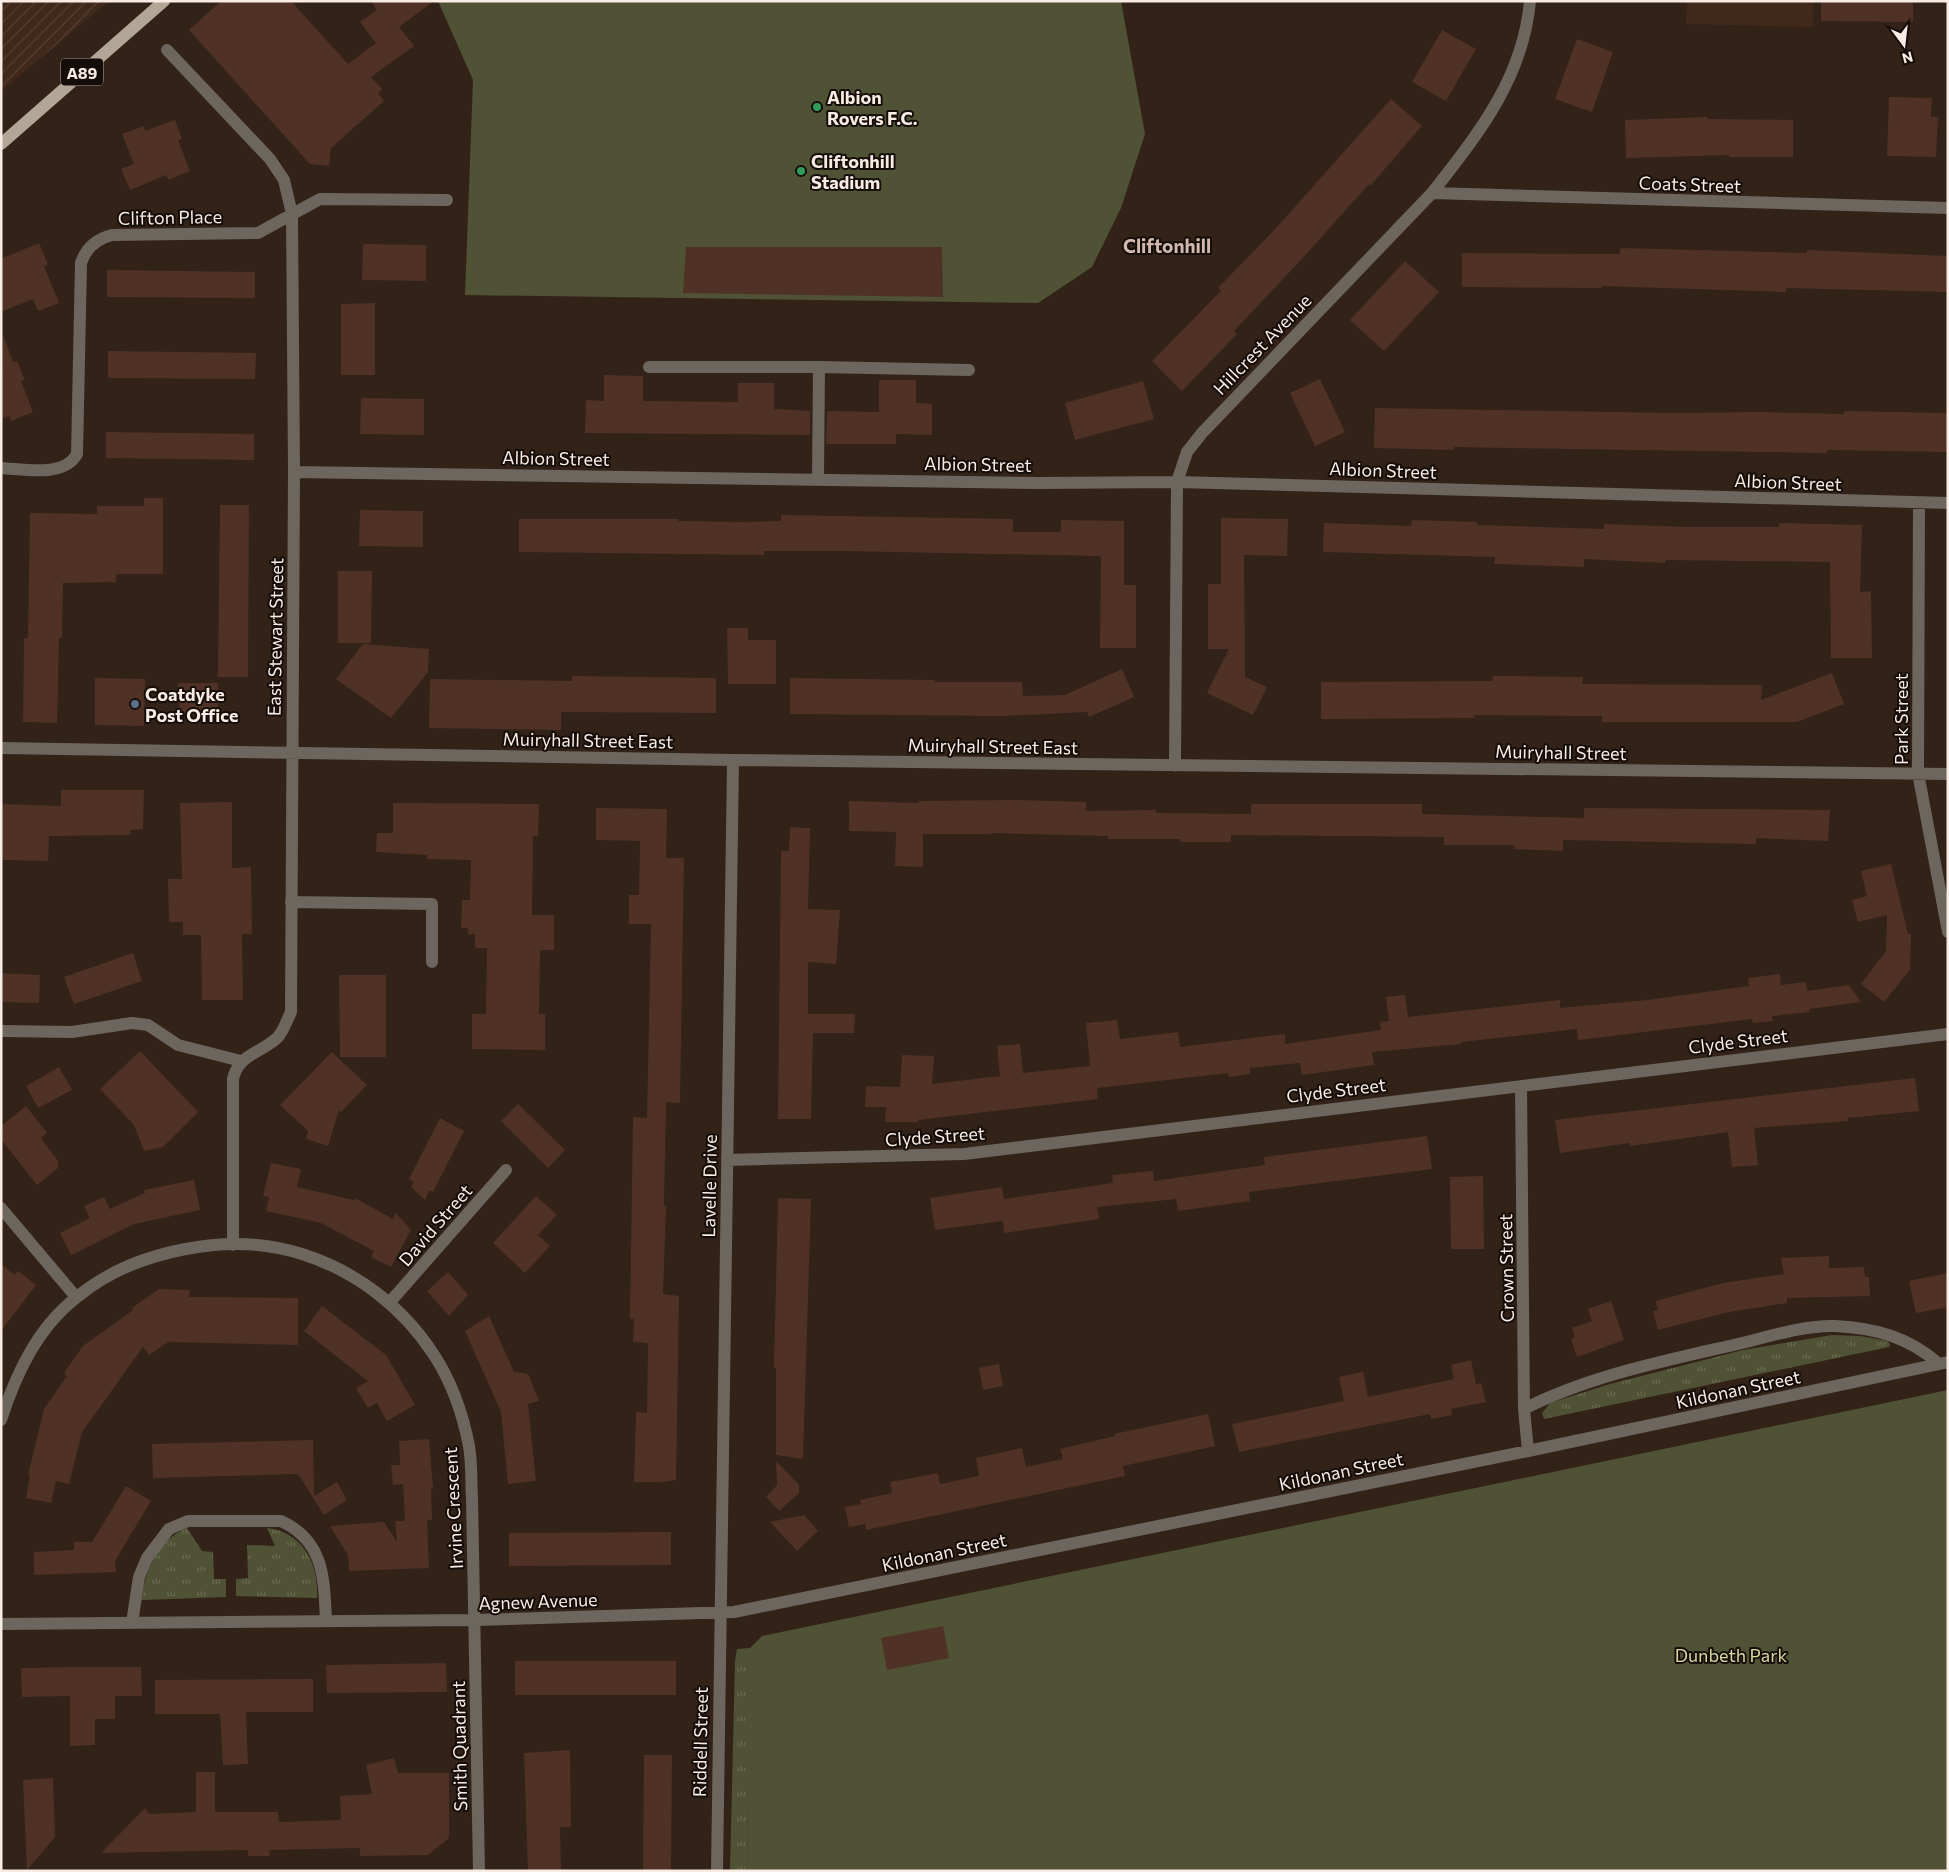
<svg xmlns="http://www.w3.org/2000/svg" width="1949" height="1872" viewBox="0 0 1949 1872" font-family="Commissioner,sans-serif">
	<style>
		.built { fill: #40291b }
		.industrial { fill: url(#industrial-furrows) }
		.grass { fill: url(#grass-tufts) }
		.green { fill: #505235 }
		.building { fill: #4f3225 }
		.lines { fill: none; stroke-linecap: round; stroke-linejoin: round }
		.minor { stroke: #6c665e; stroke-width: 12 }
		.major { stroke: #b3a696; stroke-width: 12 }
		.leisure-dot { fill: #2e9e5b; stroke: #150d09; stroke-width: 2 }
		.service-dot { fill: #5c6f8a; stroke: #150d09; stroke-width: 2 }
		.labels { text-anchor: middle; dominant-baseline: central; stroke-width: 4; stroke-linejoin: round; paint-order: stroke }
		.shield { fill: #150d09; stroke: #b5a9a3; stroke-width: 1 }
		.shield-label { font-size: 16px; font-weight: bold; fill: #f9ece5 }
		.poi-label { font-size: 18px; font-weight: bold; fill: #f9ece5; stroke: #150d09; text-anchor: start }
		.street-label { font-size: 18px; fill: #f9ece5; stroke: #150d09 }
		.park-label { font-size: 18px; fill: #d6da9f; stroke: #150d09 }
		.neighbourhood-label { font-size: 19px; font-weight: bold; fill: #d1baad; stroke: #150d09 }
	</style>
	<defs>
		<pattern id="industrial-furrows" width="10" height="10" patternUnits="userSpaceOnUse" patternTransform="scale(1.25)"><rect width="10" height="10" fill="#40291b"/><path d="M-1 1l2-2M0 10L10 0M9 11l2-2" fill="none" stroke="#533e31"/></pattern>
		<pattern id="grass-tufts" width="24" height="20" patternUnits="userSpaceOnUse" patternTransform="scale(1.25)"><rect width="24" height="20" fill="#505235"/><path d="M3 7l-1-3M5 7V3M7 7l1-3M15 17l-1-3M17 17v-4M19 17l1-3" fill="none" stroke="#6a6b52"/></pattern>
	</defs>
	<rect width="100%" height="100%" fill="#332217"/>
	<path class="built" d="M 1687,1 L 1814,1 L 1813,27 L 1686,24 Z"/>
	<path class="industrial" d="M 1,1 L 109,1 L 1,91 Z"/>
	<path class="grass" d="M 1832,1335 L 1860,1336 L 1888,1341 L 1890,1345 L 1889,1347 L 1544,1419 L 1542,1413 L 1550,1403 L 1610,1384 L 1743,1350 Z
		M 187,1528 L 202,1551 L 213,1552 L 214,1579 L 226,1579 L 226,1597 L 142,1600 C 144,1571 159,1539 187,1528 Z
		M 267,1528 C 303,1532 319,1564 317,1598 L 236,1596 L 236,1579 L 248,1578 L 247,1545 L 275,1546 Z
		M 750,1648 L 747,1871 L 730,1871 L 735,1661 L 737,1649 Z"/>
	<path class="green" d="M 438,1 L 1121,1 L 1145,134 L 1121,208 L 1092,267 L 1038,303 L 465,295 L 473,80 Z
		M 1948,1390 L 1948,1871 L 747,1871 L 749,1658 L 750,1648 L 762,1636 Z"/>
	<path class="building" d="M 221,1 L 291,1 L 348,64 L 376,43 L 360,22 L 377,10 L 371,1 L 434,1 L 399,27 L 414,46 L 371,77 L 382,89 L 378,93 L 384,101 L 331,148 L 329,166 L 310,164 L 189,30 Z
		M 1821,1 L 1913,1 L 1913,22 L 1821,21 Z
		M 1442,30 L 1476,49 L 1446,101 L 1412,82 Z
		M 1577,39 L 1613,52 L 1592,112 L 1555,99 Z
		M 1889,97 L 1932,98 L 1931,117 L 1938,117 L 1936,157 L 1887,156 Z
		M 1391,99 L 1422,126 L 1370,186 L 1369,184 L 1300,261 L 1234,331 L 1237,334 L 1182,391 L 1152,361 L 1221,291 L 1218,288 L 1277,227 Z
		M 1707,117 L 1707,119 L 1793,120 L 1793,157 L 1729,157 L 1729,155 L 1626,158 L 1625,120 Z
		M 175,120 L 182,139 L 178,140 L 190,171 L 168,180 L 166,175 L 130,190 L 121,169 L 134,164 L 122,134 L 144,126 L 145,131 Z
		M 39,243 L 48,265 L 44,266 L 59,303 L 38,311 L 33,299 L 1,312 L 1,259 Z
		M 363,244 L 426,245 L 426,281 L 362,280 Z
		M 686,247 L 942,247 L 943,297 L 683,293 Z
		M 1620,248 L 1806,253 L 1807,250 L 1948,256 L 1948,292 L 1786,288 L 1786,292 L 1602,286 L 1602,288 L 1462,287 L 1462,253 L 1620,254 Z
		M 1405,261 L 1439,292 L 1384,351 L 1350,320 Z
		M 107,270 L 255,272 L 255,298 L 107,297 Z
		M 375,303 L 375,375 L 341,375 L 341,304 Z
		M 3,335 L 13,362 L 17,361 L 25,380 L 21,381 L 33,412 L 11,421 L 9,416 L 1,419 Z
		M 108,351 L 256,353 L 255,379 L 108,378 Z
		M 604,375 L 643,376 L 643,401 L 738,402 L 738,383 L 774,383 L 774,409 L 810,411 L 810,435 L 585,433 L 586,400 L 604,401 Z
		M 1320,379 L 1345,432 L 1315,446 L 1290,393 Z
		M 879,380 L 916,380 L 916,403 L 932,404 L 932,435 L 896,434 L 896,444 L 826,444 L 827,411 L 879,412 Z
		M 1143,381 L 1154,419 L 1075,440 L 1065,403 Z
		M 361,398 L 424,399 L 424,435 L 360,434 Z
		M 1375,408 L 1675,413 L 1760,412 L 1844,414 L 1844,411 L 1948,413 L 1948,452 L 1827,450 L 1827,453 L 1454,447 L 1454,450 L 1374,448 Z
		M 106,432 L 254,434 L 254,460 L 106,458 Z
		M 144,498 L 163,498 L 163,574 L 116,574 L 116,582 L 63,583 L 62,638 L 59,638 L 57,723 L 23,722 L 24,638 L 28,638 L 30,513 L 97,514 L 97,506 L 144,506 Z
		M 220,505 L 249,505 L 248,677 L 218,677 Z
		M 360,510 L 423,511 L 423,547 L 359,546 Z
		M 781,515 L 1013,519 L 1013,532 L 1061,532 L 1061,520 L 1124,521 L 1124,585 L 1136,585 L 1136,648 L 1100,648 L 1101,556 L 844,551 L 764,551 L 764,555 L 519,552 L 519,519 L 678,519 L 678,521 L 744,522 L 781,521 Z
		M 1221,518 L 1288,519 L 1287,556 L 1244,555 L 1245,677 L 1267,687 L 1253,715 L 1207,693 L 1229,649 L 1208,649 L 1208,584 L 1221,584 Z
		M 1412,520 L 1477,522 L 1477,525 L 1604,529 L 1604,524 L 1688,527 L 1779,527 L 1779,523 L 1862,525 L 1860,592 L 1871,591 L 1872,658 L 1831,658 L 1830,562 L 1666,560 L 1665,563 L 1584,559 L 1584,567 L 1494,564 L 1495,557 L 1323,552 L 1324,523 L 1411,526 Z
		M 338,571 L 372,571 L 371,643 L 338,643 Z
		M 727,628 L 748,628 L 748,640 L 776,640 L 776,684 L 728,684 Z
		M 363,644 L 429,649 L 428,672 L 391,718 L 336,679 Z
		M 1122,669 L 1134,697 L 1089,717 L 1087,712 L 1003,716 L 790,714 L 790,678 L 935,680 L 935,682 L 1022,682 L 1023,696 L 1065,695 Z
		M 1832,673 L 1844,704 L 1797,722 L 1602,722 L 1602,716 L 1474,715 L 1474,718 L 1321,719 L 1321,682 L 1493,681 L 1493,676 L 1583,677 L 1582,684 L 1762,685 L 1761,700 Z
		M 572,676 L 716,678 L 716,713 L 561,712 L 561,730 L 429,728 L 430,679 L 572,681 Z
		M 95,678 L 145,679 L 144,726 L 95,725 Z
		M 178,683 L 218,683 L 218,714 L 179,713 Z
		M 61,790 L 144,790 L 143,829 L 130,830 L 130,835 L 49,836 L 48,861 L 1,860 L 1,804 L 61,806 Z
		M 1013,800 L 1086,802 L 1086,811 L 1156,810 L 1156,813 L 1251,814 L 1251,804 L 1422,804 L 1422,814 L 1584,818 L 1584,808 L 1830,810 L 1828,841 L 1756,838 L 1756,844 L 1563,840 L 1563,851 L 1514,849 L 1514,845 L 1444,845 L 1444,837 L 1231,835 L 1231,842 L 1180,842 L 1180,839 L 1108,839 L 1108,836 L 991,833 L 991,834 L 923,834 L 923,867 L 895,866 L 896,832 L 849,831 L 849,801 L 919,803 L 919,801 Z
		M 232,802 L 232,868 L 251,867 L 252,934 L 242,934 L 243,1000 L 202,1000 L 201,935 L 183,935 L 183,922 L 169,922 L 168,879 L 182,879 L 180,803 Z
		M 393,803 L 539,804 L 538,836 L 533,836 L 532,915 L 554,915 L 554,950 L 540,950 L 539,1014 L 545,1014 L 545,1050 L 472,1049 L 472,1014 L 486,1014 L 487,948 L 475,948 L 475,934 L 468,934 L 468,928 L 461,928 L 462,900 L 470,900 L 471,860 L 427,859 L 427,855 L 376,852 L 377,833 L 393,833 Z
		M 596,808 L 667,809 L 666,858 L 684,858 L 680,1103 L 666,1102 L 664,1205 L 666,1205 L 663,1294 L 679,1296 L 676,1480 L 662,1482 L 634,1482 L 636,1412 L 647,1413 L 648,1346 L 647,1343 L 633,1342 L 634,1319 L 630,1319 L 633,1117 L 647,1118 L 651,924 L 629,924 L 629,895 L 639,895 L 640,841 L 596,840 Z
		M 790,827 L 810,828 L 808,909 L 840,910 L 836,964 L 808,962 L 808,1014 L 855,1014 L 854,1033 L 813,1033 L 811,1119 L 778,1119 L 781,851 L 789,851 Z
		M 1891,864 L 1908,934 L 1911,934 L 1910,970 L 1884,1002 L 1861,984 L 1886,951 L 1887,915 L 1858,922 L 1852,900 L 1867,896 L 1861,871 Z
		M 133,953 L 142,981 L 74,1004 L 64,977 Z
		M 1,973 L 40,975 L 39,1003 L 1,1002 Z
		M 1780,974 L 1781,985 L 1806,982 L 1807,991 L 1849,985 L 1861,1002 L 1809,1009 L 1810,1012 L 1772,1016 L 1773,1021 L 1753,1023 L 1752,1019 L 1578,1040 L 1577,1029 L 1461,1042 L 1461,1044 L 1372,1052 L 1374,1065 L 1302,1075 L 1300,1063 L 1250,1068 L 1250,1074 L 1229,1077 L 1228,1073 L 1097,1088 L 1098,1099 L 918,1120 L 918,1122 L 885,1122 L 886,1107 L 865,1107 L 866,1086 L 900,1087 L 902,1055 L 934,1056 L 932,1084 L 1000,1076 L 997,1046 L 1020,1044 L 1023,1073 L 1090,1066 L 1086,1023 L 1117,1020 L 1120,1039 L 1178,1032 L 1180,1047 L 1285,1034 L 1285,1044 L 1381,1030 L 1380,1022 L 1389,1021 L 1386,997 L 1405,995 L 1408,1017 L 1560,1000 L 1560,1008 L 1647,1000 L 1749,986 L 1748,978 Z
		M 339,975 L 386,975 L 386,1057 L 340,1057 Z
		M 140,1051 L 198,1112 L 163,1147 L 144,1151 L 134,1125 L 100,1089 Z
		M 332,1052 L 367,1085 L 341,1112 L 339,1110 L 328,1146 L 306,1139 L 308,1131 L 280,1105 Z
		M 59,1067 L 72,1090 L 38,1108 L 26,1086 Z
		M 1915,1078 L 1919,1111 L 1848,1118 L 1848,1121 L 1754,1128 L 1758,1165 L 1732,1167 L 1728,1132 L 1630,1146 L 1629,1143 L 1560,1153 L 1555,1120 Z
		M 518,1104 L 565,1150 L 548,1168 L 501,1121 Z
		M 26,1106 L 47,1133 L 41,1138 L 58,1161 L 58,1168 L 37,1185 L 1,1139 L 1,1126 Z
		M 440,1118 L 464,1131 L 433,1192 L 430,1190 L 425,1200 L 411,1187 L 414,1182 L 409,1179 Z
		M 1427,1136 L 1432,1169 L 1249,1192 L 1250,1201 L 1178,1211 L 1176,1199 L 1097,1207 L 1099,1219 L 1004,1233 L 1003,1221 L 935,1230 L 930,1198 L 1002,1187 L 1004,1199 L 1113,1183 L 1112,1175 L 1153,1171 L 1154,1181 L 1265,1165 L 1264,1157 Z
		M 271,1163 L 301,1169 L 297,1187 L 354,1200 L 355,1198 L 393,1219 L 396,1213 L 411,1230 L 391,1267 L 371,1257 L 374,1251 L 321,1223 L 266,1211 L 269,1197 L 263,1196 Z
		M 1483,1176 L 1484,1249 L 1451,1249 L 1450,1177 Z
		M 194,1180 L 200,1210 L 134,1224 L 71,1255 L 60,1233 L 90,1218 L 84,1206 L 104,1197 L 110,1209 L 145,1193 L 144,1190 Z
		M 536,1196 L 557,1215 L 538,1235 L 550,1246 L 525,1273 L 493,1243 Z
		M 778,1198 L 811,1199 L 803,1459 L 776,1455 L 776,1368 L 774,1368 Z
		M 1829,1256 L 1829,1268 L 1864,1267 L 1865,1277 L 1869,1277 L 1870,1296 L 1787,1298 L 1787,1303 L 1729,1312 L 1658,1330 L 1653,1311 L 1658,1310 L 1656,1301 L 1723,1283 L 1784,1274 L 1781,1258 Z
		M 1,1264 L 15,1275 L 18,1271 L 36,1285 L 1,1331 Z
		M 448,1272 L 468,1295 L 449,1316 L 427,1291 Z
		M 1948,1273 L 1948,1307 L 1916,1313 L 1909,1281 Z
		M 159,1289 L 190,1290 L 189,1297 L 298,1298 L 298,1345 L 168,1342 L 149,1355 L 143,1347 L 82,1432 L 69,1484 L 56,1481 L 51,1503 L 26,1498 L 30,1475 L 28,1475 L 44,1409 L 67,1376 L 64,1373 L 83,1346 L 133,1310 L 132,1308 Z
		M 1611,1301 L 1624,1340 L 1577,1357 L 1571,1339 L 1575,1337 L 1572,1328 L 1592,1321 L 1588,1309 Z
		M 322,1306 L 386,1355 L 415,1405 L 387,1421 L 377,1403 L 368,1408 L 356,1388 L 368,1381 L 304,1331 Z
		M 489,1316 L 514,1372 L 528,1374 L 539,1401 L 528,1404 L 536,1481 L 508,1484 L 501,1412 L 465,1331 Z
		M 1471,1360 L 1476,1384 L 1481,1383 L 1486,1402 L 1451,1409 L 1452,1415 L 1431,1419 L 1430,1414 L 1239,1452 L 1232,1424 L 1344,1401 L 1339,1377 L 1363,1372 L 1368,1397 L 1454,1379 L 1451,1365 Z
		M 999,1364 L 1003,1386 L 983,1390 L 979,1368 Z
		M 1208,1414 L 1215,1446 L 1123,1466 L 1125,1476 L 866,1530 L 865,1524 L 849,1527 L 845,1507 L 861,1504 L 860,1500 L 892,1493 L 890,1482 L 938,1473 L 940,1484 L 979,1476 L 976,1458 L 1022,1448 L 1026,1467 L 1063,1459 L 1060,1449 L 1115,1436 L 1114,1434 Z
		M 429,1439 L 433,1489 L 431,1489 L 432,1520 L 427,1520 L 429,1568 L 349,1571 L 348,1555 L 330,1526 L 384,1522 L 397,1542 L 395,1521 L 405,1521 L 403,1484 L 393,1485 L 391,1465 L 400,1465 L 399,1441 Z
		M 313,1440 L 314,1496 L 337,1482 L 347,1500 L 324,1515 L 298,1474 L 153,1478 L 152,1444 Z
		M 776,1461 L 799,1485 L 799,1493 L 779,1511 L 766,1497 L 777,1485 Z
		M 126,1486 L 151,1501 L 115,1561 L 116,1572 L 34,1575 L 34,1552 L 74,1550 L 74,1542 L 92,1542 Z
		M 804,1515 L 818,1531 L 797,1551 L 770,1522 Z
		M 671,1532 L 671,1565 L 509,1566 L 509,1533 Z
		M 943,1626 L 949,1658 L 887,1670 L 881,1638 Z
		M 515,1661 L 676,1661 L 676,1695 L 515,1695 Z
		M 446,1663 L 447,1692 L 327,1693 L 326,1665 Z
		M 75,1667 L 141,1667 L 142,1696 L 115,1696 L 115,1719 L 95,1719 L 95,1745 L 70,1746 L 70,1696 L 22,1697 L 21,1668 Z
		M 313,1679 L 313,1712 L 246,1712 L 248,1764 L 223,1765 L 220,1714 L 155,1714 L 155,1680 Z
		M 570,1750 L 571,1827 L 560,1827 L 561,1871 L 528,1871 L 524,1753 Z
		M 644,1755 L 672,1755 L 671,1871 L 643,1871 Z
		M 394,1758 L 398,1773 L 449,1773 L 449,1838 L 428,1855 L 360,1856 L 360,1848 L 269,1850 L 270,1856 L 248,1856 L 248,1850 L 101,1853 L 145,1808 L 149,1814 L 196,1812 L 196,1772 L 215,1772 L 215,1812 L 278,1812 L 279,1822 L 341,1820 L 340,1796 L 372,1794 L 366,1765 Z
		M 53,1778 L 55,1837 L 27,1870 L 23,1780 Z"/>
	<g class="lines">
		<path class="minor" d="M 167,50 L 270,159 L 284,180 L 292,214 L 294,472 L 291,1012 C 287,1020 284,1030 278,1037 C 262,1053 238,1054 233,1079 L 233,1245
			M 1432,193 L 1948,208
			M 649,367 L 819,367
			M 1,468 C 24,469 64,478 77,454 L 81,263 C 86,248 96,239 112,235 L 258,233 L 320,199 L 447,200
			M 294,472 L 1039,483 L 1177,482 L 1948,503
			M 818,479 L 819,367 L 969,370
			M 1919,503 L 1918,773 L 1948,932
			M 1,748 L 733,760 L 1948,774
			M 1175,766 L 1177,482 L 1187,452 L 1202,433 L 1432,193 C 1478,134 1523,79 1530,1
			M 291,902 L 432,904 L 432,962
			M 1,1031 L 72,1032 L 132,1023 L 148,1025 L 178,1045 L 241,1061
			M 1521,1086 L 1524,1409 L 1528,1451
			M 727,1160 L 964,1154 L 1948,1034
			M 1,1208 L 76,1297
			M 390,1302 L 506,1170
			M 1524,1409 C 1591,1375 1669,1360 1742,1343 C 1771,1336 1805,1325 1835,1326 C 1875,1328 1909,1337 1939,1364
			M 1,1420 C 16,1374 37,1328 77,1297 C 134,1250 231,1231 302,1254 C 356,1271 403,1307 434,1355 C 451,1381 463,1415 469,1446 C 472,1463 471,1481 472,1498 L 479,1871
			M 132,1623 L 139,1577 L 147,1558 L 169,1529 L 188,1521 L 281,1521 C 325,1541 324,1580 326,1621
			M 1,1624 L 475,1620 L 734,1612 L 1528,1451 L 1948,1362
			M 717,1871 L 733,760"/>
		<path class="major" d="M 1,144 L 164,1"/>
	</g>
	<g class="leisure-dot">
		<circle cx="817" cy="107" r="5"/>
		<circle cx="801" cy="171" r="5"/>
	</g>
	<circle class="service-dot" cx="135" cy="704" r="5"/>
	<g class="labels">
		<rect class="shield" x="61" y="58.5" width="42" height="27" rx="4"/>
		<g class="shield-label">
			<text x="82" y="72">A89</text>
		</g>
		<g class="poi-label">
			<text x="827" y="97">Albion<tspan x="827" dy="21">Rovers F.C.</tspan></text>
			<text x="811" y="161">Cliftonhill<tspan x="811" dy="21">Stadium</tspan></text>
			<text x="145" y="694">Coatdyke<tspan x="145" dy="21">Post Office</tspan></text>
		</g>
		<g class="street-label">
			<text transform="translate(1690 184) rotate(2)">Coats Street</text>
			<text transform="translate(170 217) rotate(-1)">Clifton Place</text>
			<text transform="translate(1262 344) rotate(-46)">Hillcrest Avenue</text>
			<text transform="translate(556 458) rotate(1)">Albion Street</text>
			<text transform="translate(978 464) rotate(1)">Albion Street</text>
			<text transform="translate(1383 470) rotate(2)">Albion Street</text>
			<text transform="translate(1788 482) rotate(2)">Albion Street</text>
			<text transform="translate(275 637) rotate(-89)">East Stewart Street</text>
			<text transform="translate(1901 719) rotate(-90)">Park Street</text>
			<text transform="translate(588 740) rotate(1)">Muiryhall Street East</text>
			<text transform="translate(993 746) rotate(1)">Muiryhall Street East</text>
			<text transform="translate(1561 752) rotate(1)">Muiryhall Street</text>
			<text transform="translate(1738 1041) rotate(-7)">Clyde Street</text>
			<text transform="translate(1336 1090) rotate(-7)">Clyde Street</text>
			<text transform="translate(935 1136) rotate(-4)">Clyde Street</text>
			<text transform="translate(709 1186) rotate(-89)">Lavelle Drive</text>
			<text transform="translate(435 1225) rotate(-49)">David Street</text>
			<text transform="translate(1506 1268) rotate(-91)">Crown Street</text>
			<text transform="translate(1738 1389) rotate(-12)">Kildonan Street</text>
			<text transform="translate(1341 1471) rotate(-12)">Kildonan Street</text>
			<text transform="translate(453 1508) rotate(-93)">Irvine Crescent</text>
			<text transform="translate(944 1552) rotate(-12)">Kildonan Street</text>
			<text transform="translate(538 1601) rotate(-2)">Agnew Avenue</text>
			<text transform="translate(700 1742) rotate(-89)">Riddell Street</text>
			<text transform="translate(459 1746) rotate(-91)">Smith Quadrant</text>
		</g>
		<g class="park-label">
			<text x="1731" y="1655">Dunbeth Park</text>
		</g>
		<g class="neighbourhood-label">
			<text x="1167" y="245">Cliftonhill</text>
		</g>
	</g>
	<rect width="1949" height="1872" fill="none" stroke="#f9ece5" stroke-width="5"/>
	<g transform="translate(1904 45) rotate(165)" stroke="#150d09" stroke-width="4" paint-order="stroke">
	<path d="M0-4L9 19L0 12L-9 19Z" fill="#f9ece5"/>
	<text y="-8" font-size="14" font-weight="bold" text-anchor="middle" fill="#f9ece5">N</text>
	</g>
</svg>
